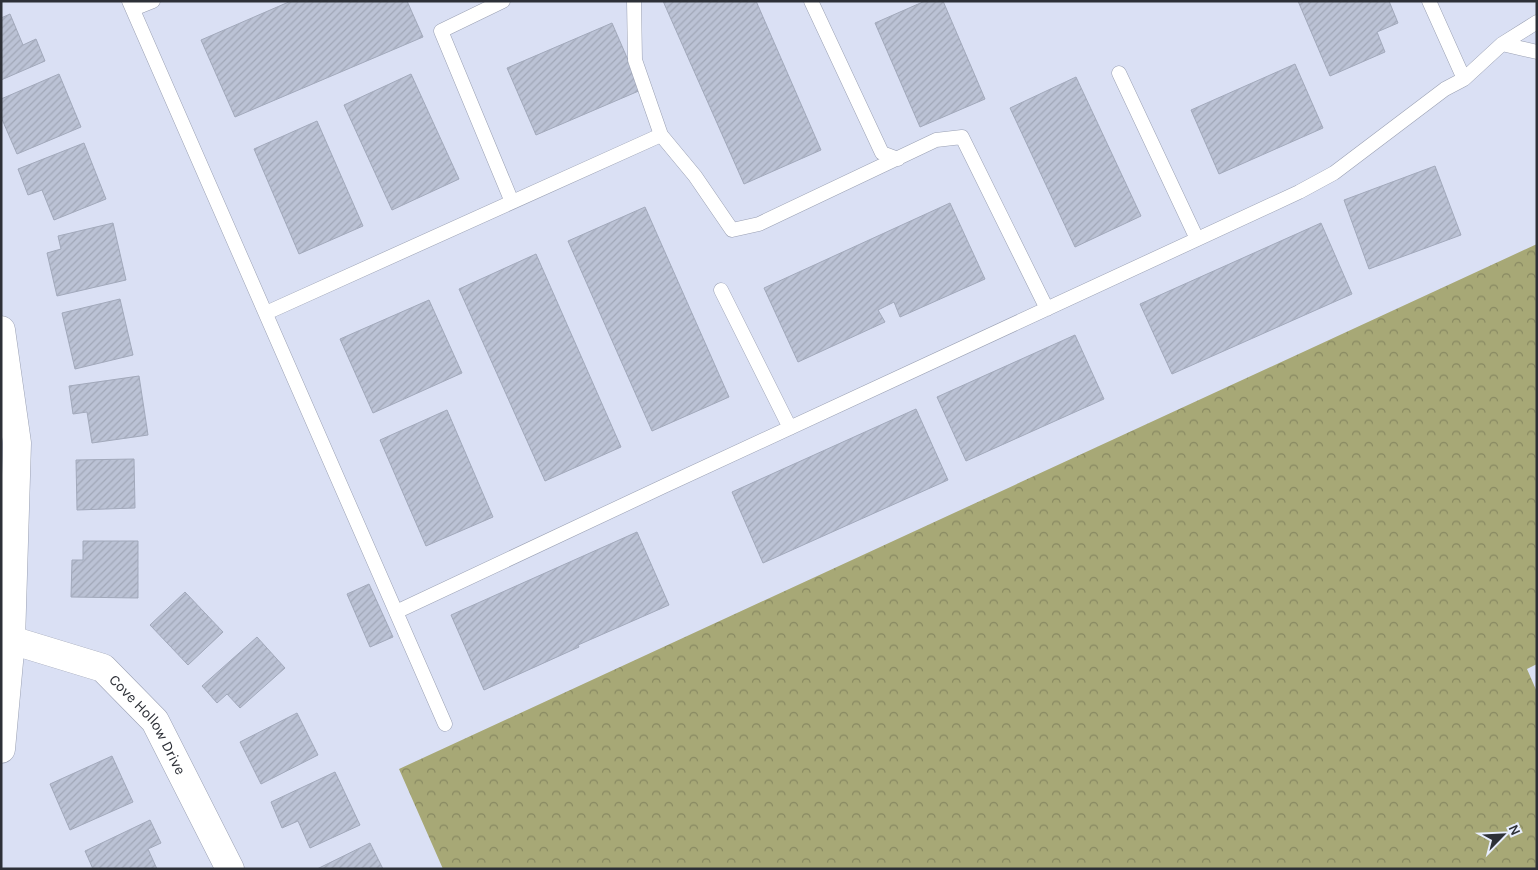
<svg xmlns="http://www.w3.org/2000/svg" width="1538" height="870" viewBox="0 0 1538 870" font-family="Karla,sans-serif">
	<style>
		.forest { fill: url(#forest-crowns) }
		.building { fill: url(#building-hatch); stroke: #a2a9bb }
		.lines { fill: none; stroke-linecap: round; stroke-linejoin: round }
		.service-casing { stroke: #9aa0b3; stroke-width: 15 }
		.minor-casing { stroke: #9aa0b3; stroke-width: 29 }
		.service { stroke: #fff; stroke-width: 14 }
		.minor { stroke: #fff; stroke-width: 28 }
		.labels { text-anchor: middle; dominant-baseline: central; stroke-width: 4; stroke-linejoin: round; paint-order: stroke }
		.street-label { font-size: 15px; fill: #2d3037; stroke: #e8eefe }
	</style>
	<defs>
		<pattern id="forest-crowns" width="20" height="18" patternUnits="userSpaceOnUse" patternTransform="scale(1.25)"><rect width="20" height="18" fill="#a7a876"/><path d="M2 6a3 3 0 1 1 6 0M12 15a3 3 0 1 1 6 0" fill="none" stroke="#888962"/></pattern>
		<pattern id="building-hatch" width="6" height="6" patternUnits="userSpaceOnUse" patternTransform="scale(1.25)"><rect width="6" height="6" fill="#bbc2d5"/><path d="M-1 1l2-2M0 6l6-6M5 7l2-2" fill="none" stroke="#a1a7b7"/></pattern>
	</defs>
	<rect width="100%" height="100%" fill="#dae0f4"/>
	<path class="forest" d="M 1537,244 L 1537,664 L 1527,669 L 1537,692 L 1537,869 L 443,869 L 399,769 Z"/>
	<path class="building" d="M 291,1 L 407,1 L 423,37 L 235,117 L 201,40 Z
		M 663,1 L 756,1 L 821,150 L 744,184 Z
		M 925,1 L 943,1 L 985,99 L 920,127 L 875,23 Z
		M 1298,1 L 1389,1 L 1398,23 L 1377,32 L 1385,52 L 1330,76 Z
		M 10,14 L 23,45 L 36,39 L 45,61 L 1,80 L 1,18 Z
		M 612,23 L 641,90 L 536,135 L 507,68 Z
		M 1295,64 L 1323,128 L 1219,174 L 1191,110 Z
		M 59,74 L 81,127 L 17,154 L 1,117 L 1,99 Z
		M 411,74 L 459,179 L 392,210 L 344,105 Z
		M 1076,77 L 1141,216 L 1075,247 L 1010,108 Z
		M 317,121 L 363,226 L 299,254 L 254,149 Z
		M 84,143 L 106,199 L 54,220 L 42,190 L 28,195 L 18,169 Z
		M 1435,166 L 1461,235 L 1369,269 L 1344,200 Z
		M 950,203 L 985,279 L 900,317 L 894,302 L 878,310 L 885,322 L 798,362 L 764,288 Z
		M 645,207 L 729,397 L 652,431 L 568,241 Z
		M 113,223 L 126,280 L 57,296 L 47,253 L 61,249 L 58,236 Z
		M 1321,223 L 1352,294 L 1172,374 L 1140,304 Z
		M 536,254 L 621,447 L 545,481 L 459,289 Z
		M 120,299 L 133,355 L 75,369 L 62,313 Z
		M 429,300 L 462,373 L 373,413 L 340,339 Z
		M 1075,335 L 1104,399 L 966,461 L 937,397 Z
		M 139,376 L 148,435 L 92,443 L 87,412 L 73,414 L 69,386 Z
		M 916,409 L 948,480 L 763,563 L 732,492 Z
		M 447,410 L 493,517 L 426,546 L 380,440 Z
		M 134,459 L 135,508 L 77,510 L 76,460 Z
		M 637,532 L 669,605 L 578,645 L 579,647 L 484,690 L 451,615 Z
		M 83,541 L 138,541 L 138,598 L 71,597 L 72,560 L 83,560 Z
		M 369,584 L 393,637 L 370,647 L 347,594 Z
		M 185,592 L 223,632 L 188,665 L 150,625 Z
		M 257,637 L 285,668 L 240,708 L 227,694 L 217,703 L 202,686 Z
		M 297,713 L 318,755 L 261,784 L 240,742 Z
		M 112,756 L 133,802 L 70,830 L 50,784 Z
		M 335,772 L 360,825 L 310,848 L 298,821 L 282,828 L 271,802 Z
		M 150,820 L 161,843 L 148,849 L 157,869 L 93,869 L 85,851 Z
		M 370,843 L 383,869 L 317,869 Z"/>
	<g class="lines">
		<defs>
			<path id="service" d="M 129,1 L 445,724
				M 503,1 L 441,31 L 512,202
				M 634,1 L 635,60 L 661,135
				M 811,1 L 882,153 L 898,159
				M 1429,1 L 1464,79
				M 133,9 L 153,1
				M 1502,44 L 1537,52
				M 1119,73 L 1197,239
				M 721,290 L 790,428
				M 266,313 L 661,135 L 695,176 L 732,230 L 759,224 L 936,140 L 962,137 L 1047,309
				M 396,612 L 662,487 L 1299,192 L 1334,173 L 1445,89 L 1464,79 L 1502,44 L 1537,22"/>
			<g id="minor">
				<path d="M 1,330 L 17,443 L 11,640 L 1,749"/>
				<path id="s1" d="M 11,640 L 103,668 L 155,721 L 230,869"/>
			</g>
		</defs>
		<use href="#service" class="service-casing"/>
		<use href="#minor" class="minor-casing"/>
		<use href="#service" class="service"/>
		<use href="#minor" class="minor"/>
	</g>
	<g class="labels">
		<g class="street-label">
			<text stroke="none"><textPath href="#s1" startOffset="169">Cove Hollow Drive</textPath></text>
		</g>
	</g>
	<rect width="1538" height="870" fill="none" stroke="#2d3037" stroke-width="5"/>
	<g transform="translate(1503 835) rotate(66)" stroke="#e8eefe" stroke-width="4" paint-order="stroke">
	<path d="M0-4L9 19L0 12L-9 19Z" fill="#2d3037"/>
	<text y="-8" font-size="14" font-weight="bold" text-anchor="middle" fill="#2d3037">N</text>
	</g>
</svg>
